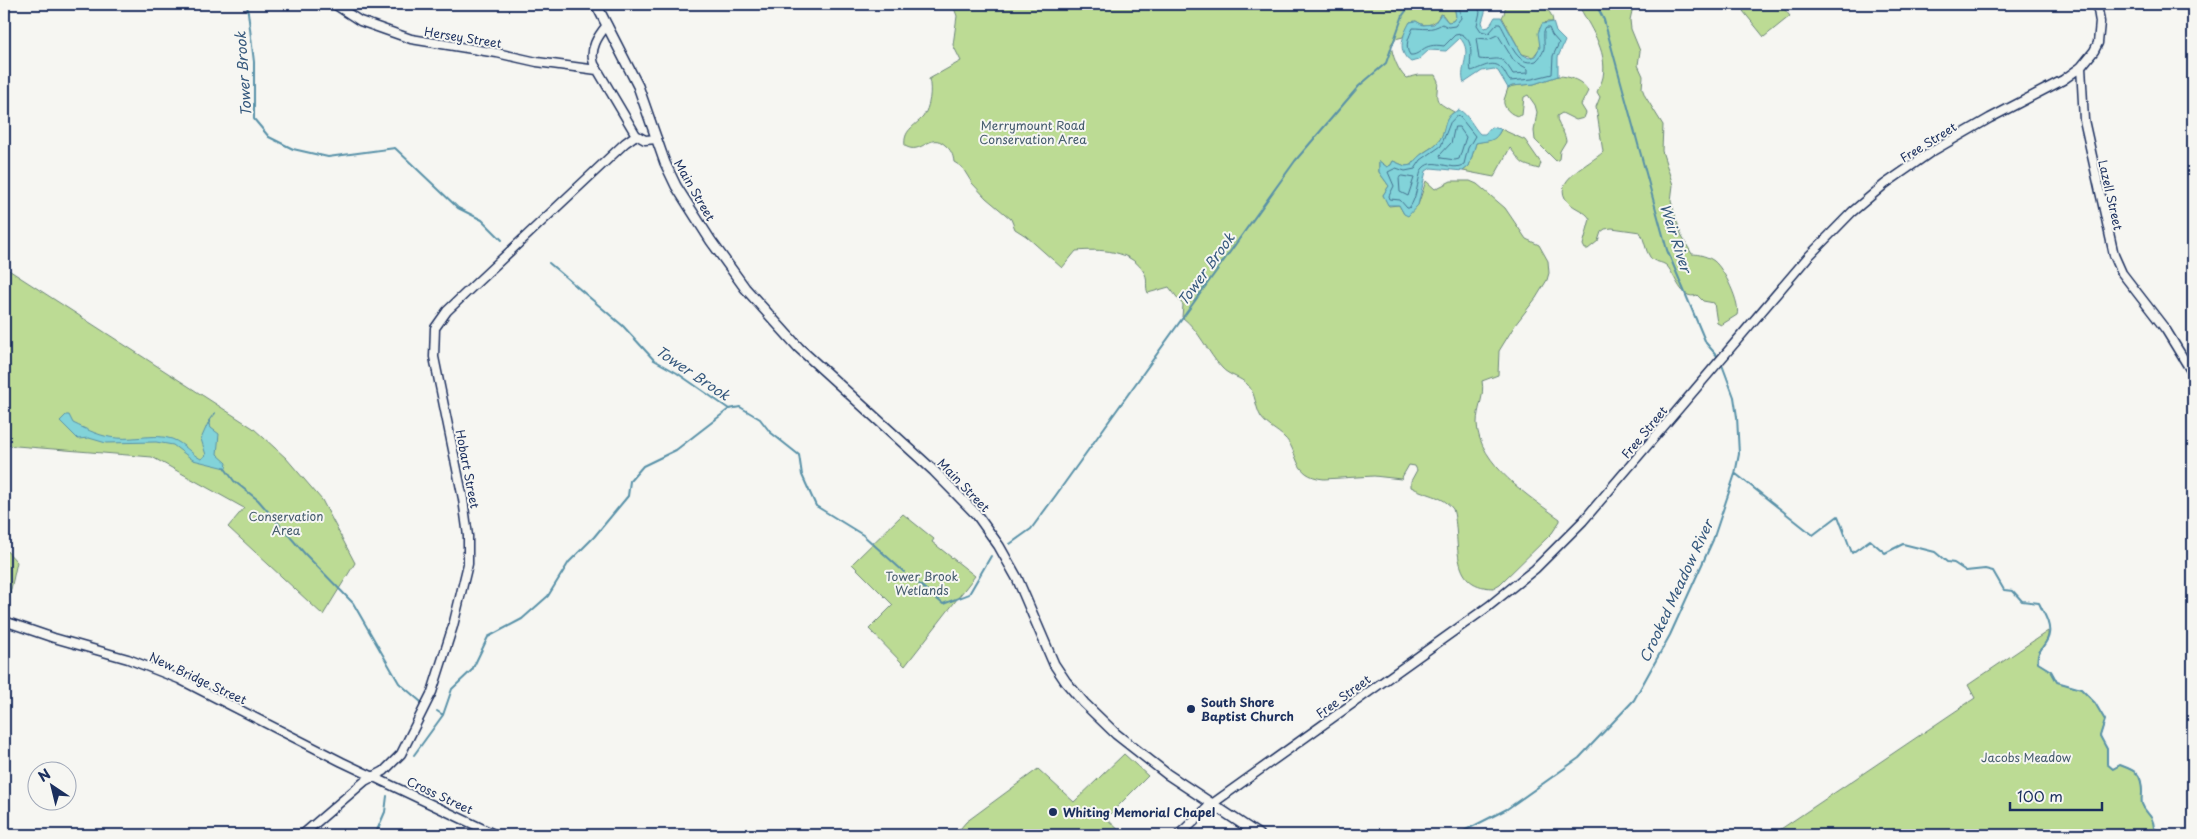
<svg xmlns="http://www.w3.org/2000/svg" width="2197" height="839" viewBox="0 0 2197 839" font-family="'Playpen Sans',sans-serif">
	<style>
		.green { fill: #bcdb94; stroke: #6c8579 }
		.water { fill: #82d3d9; stroke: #5991a8 }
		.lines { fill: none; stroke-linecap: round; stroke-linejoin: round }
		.shore { stroke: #44718f; stroke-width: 1 }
		.stream { stroke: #5991a8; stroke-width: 2 }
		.tertiary-casing { stroke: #1b2f5e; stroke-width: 11 }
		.secondary-casing { stroke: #1b2f5e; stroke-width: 12 }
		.tertiary { stroke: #f6f6f2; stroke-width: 8 }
		.secondary { stroke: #f6f6f2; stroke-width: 9 }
		.poi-dot { fill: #1b2f5e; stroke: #f6f6f2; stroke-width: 2 }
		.labels { text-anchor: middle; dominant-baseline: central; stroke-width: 4; stroke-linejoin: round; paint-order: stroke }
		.street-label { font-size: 12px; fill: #1b2f5e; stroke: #f6f6f2 }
		.park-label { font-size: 12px; fill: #435a6c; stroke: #f6f6f2 }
		.poi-label { font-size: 12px; font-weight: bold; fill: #1b2f5e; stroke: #f6f6f2; text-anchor: start }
		.water-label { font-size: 14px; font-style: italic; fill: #35587d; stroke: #f6f6f2 }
	</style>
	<rect width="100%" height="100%" fill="#f6f6f2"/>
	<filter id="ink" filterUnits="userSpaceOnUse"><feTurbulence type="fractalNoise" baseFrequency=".02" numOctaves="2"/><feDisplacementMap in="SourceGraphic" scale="10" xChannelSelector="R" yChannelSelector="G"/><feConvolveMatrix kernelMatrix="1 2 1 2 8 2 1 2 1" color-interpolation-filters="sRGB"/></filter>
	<g filter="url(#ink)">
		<path class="green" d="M 955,4 L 1454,4 L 1456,17 L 1453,21 L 1448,22 L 1443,15 L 1440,14 C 1436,25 1425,28 1416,21 L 1410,22 L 1403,37 L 1395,39 L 1391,44 C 1392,55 1398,71 1406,78 L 1419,75 L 1435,75 L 1438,81 C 1436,103 1434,100 1454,112 C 1442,120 1446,134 1438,142 C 1428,152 1422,150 1412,165 L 1405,166 L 1393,161 L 1391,165 L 1387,167 L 1379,161 L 1379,172 L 1389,186 L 1383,195 L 1389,206 L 1399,205 L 1404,214 L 1418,205 L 1426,181 L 1435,189 L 1451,181 L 1470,181 L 1477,184 L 1505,208 L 1526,239 L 1539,245 L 1548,261 L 1549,273 L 1547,280 L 1536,298 L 1515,325 L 1499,351 L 1498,375 L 1482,381 C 1485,396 1477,408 1477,423 C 1478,464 1531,498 1560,519 L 1560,521 L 1552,533 L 1500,584 L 1493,588 C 1447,587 1462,540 1453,509 C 1443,495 1425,495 1411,487 L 1411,481 L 1417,470 L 1415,466 L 1409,465 L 1401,479 L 1374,476 L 1324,479 C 1291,476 1300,451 1284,437 C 1277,430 1267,426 1261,417 C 1255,407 1256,394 1248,385 C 1241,377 1229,376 1222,368 C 1207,352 1200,331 1182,317 L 1183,305 L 1169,287 L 1148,293 C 1145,287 1148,280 1145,274 C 1132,249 1099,249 1076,251 L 1062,268 L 1026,236 L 1015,229 L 1011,219 L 986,198 L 972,183 L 962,167 L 954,162 C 953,154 951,150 945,145 C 930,131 922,156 905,146 C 903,130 914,127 923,117 C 930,107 932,90 929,79 L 961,61 L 953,45 L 957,16 L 954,8 Z
			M 1506,4 C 1524,4 1551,0 1553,22 L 1546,22 L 1539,29 L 1540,48 L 1533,57 L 1522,54 L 1502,17 L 1504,14 Z
			M 1578,4 L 1638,4 L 1632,11 L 1630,20 L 1631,29 L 1640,51 L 1638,65 L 1643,76 L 1642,88 L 1645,96 L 1663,125 L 1662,151 L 1673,185 L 1671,201 L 1681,235 L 1692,254 C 1699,254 1709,257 1714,261 C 1724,269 1741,304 1737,315 L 1721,325 L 1717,323 L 1714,303 L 1703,301 L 1697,295 C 1681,301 1676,276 1667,266 C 1662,261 1654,263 1650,257 C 1645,250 1645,240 1640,232 L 1612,228 L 1605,229 L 1601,232 L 1598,241 L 1588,249 L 1585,249 L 1583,245 L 1590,219 C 1586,211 1575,209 1568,202 C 1549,181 1591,164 1603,152 L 1596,107 L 1600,97 L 1597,92 C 1599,87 1602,82 1603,77 C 1608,50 1589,26 1578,4 Z
			M 1752,4 L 1780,4 L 1790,16 L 1764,37 L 1743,11 Z
			M 1558,76 C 1570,76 1583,81 1588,91 L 1581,105 L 1586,113 L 1584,118 L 1576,120 L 1562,113 L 1557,116 C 1557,126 1565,131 1566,141 L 1560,151 L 1559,159 L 1556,161 L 1535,140 L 1534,131 L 1537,112 L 1535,105 L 1528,95 L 1524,97 L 1522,115 L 1519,116 C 1512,116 1502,107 1504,100 C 1505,96 1507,92 1508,88 L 1512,86 L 1534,84 Z
			M 1501,129 L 1525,140 L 1541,163 L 1539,169 C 1517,163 1524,164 1510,148 L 1494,177 L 1463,171 L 1469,166 L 1476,143 C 1487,140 1496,142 1501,129 Z
			M 4,267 L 253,428 L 286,458 L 322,500 L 355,563 L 323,615 L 228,527 L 244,508 L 152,457 L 4,445 Z
			M 903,514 L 934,539 L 932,542 L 975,576 L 905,666 L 869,629 L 893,605 L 852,564 Z
			M 4,548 L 17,562 L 6,612 L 4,611 Z
			M 2048,631 C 2050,642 2036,650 2038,663 L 2051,671 L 2057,682 L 2081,689 L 2095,703 L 2105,720 L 2100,736 L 2107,749 L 2107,764 L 2112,769 L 2120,765 C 2136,771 2142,773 2142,792 C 2142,796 2141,800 2142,804 C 2146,815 2153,814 2154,828 L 2165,835 L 1772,835 L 1975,698 L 1968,685 Z
			M 1124,754 L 1148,776 L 1106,818 L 1124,835 L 955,835 L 966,822 L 1038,769 L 1074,802 Z"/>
		<path class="water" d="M 1454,4 L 1481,4 L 1486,9 L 1482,22 L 1484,28 L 1489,27 L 1495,17 L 1501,17 L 1522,54 L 1529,58 L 1535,56 L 1540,47 L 1538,33 L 1542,24 L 1553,22 L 1556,32 L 1565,41 L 1558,57 L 1558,76 L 1534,84 L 1512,86 L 1508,88 L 1498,71 L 1494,69 L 1482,71 L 1464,83 C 1458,68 1474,53 1460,38 L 1446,51 L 1429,50 L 1418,60 L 1411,62 C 1396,52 1403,34 1410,22 L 1416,21 L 1423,25 L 1434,24 L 1441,14 L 1448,22 L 1453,21 L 1456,17 Z
			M 1459,110 C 1468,114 1473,127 1480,134 L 1485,134 L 1491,127 L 1501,129 C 1495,143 1488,140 1476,143 L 1469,166 L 1463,171 L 1431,168 L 1426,171 L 1418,205 L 1408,216 L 1404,214 L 1399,205 L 1388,205 L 1383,195 L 1389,186 L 1379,172 L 1379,161 L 1387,167 L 1391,165 L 1393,161 L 1405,166 L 1412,165 C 1418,153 1430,151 1438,142 C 1448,131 1440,117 1459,110 Z
			M 66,415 L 69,415 L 73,423 C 88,430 101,437 117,438 C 136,440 154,433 172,439 C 185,444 191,454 201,459 L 206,455 L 201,439 L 208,423 L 211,428 L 219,434 L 217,454 L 227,463 L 226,468 L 193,460 L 173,445 L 156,442 L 106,443 L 89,438 L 78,439 L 60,421 Z"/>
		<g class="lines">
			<path class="shore" d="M 1459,4 L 1461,18 L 1455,26 L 1448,27 L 1442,24 C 1431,31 1423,28 1413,28 C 1409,37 1404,46 1410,55 C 1422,56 1421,42 1444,46 L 1455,35 L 1461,34 C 1477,42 1468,59 1471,71 C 1480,69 1493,59 1501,68 C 1505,71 1506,77 1510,81 L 1532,79 L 1552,74 L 1553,56 L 1559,43 L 1552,35 L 1549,28 L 1546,28 L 1544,31 C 1543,46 1548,49 1536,61 C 1515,68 1509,37 1500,24 L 1497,24 L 1489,33 L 1481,31 L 1477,25 L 1480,12 L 1476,4
				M 1498,35 L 1514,61 L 1528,69 L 1528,73 L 1513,74 C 1499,51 1499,62 1479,59 L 1476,38 L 1488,39 Z
				M 1457,116 L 1460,117 L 1475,136 L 1468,148 L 1464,164 C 1452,173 1434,156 1423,168 C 1418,172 1418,198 1409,208 L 1407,208 L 1400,200 L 1390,199 L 1389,196 L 1394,186 L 1388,172 L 1396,168 L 1405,171 L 1415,169 L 1421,160 L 1441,146 L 1450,123 Z
				M 1455,127 L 1459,127 L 1466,137 L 1459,159 L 1455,160 L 1441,158 L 1440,155 L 1451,143 Z
				M 1402,176 L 1414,178 L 1408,196 L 1400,192 L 1399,178 Z"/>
			<path class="stream" d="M 247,4 L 254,62 L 254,119 L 269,137 L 293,149 L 328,157 L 395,148 L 458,208 L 482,220 L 502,240
				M 1596,4 L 1604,20 L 1667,250 L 1706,343 L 1719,358
				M 549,263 L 623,326 L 654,360 L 677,373 L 729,409 L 740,407 L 760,419 L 770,432 L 799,455 L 802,475 L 816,506 L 863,535 L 904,572
				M 210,426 L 209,421 L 215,413
				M 224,467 L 234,481 L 258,500 L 305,554 L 353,603 L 399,683 L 421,702
				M 1736,474 L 1813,535 L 1838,516 L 1852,553 L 1870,540 L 1885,553 L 1903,544 L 1935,552 L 1947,562 L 1954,563 L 1966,571 L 1985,569 L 1993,571 L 2004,590 L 2013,591 L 2022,601 L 2039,603 C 2043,612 2051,624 2049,634 C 2048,645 2035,650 2038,663 L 2051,671 L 2057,682 L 2081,689 L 2095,703 L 2105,720 L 2100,736 L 2107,749 L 2107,764 L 2113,769 L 2120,765 C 2136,771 2142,773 2142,792 C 2142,796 2141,800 2142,804 C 2146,815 2153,814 2154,828 L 2165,835
				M 1010,544 L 1031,529 L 1056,495 L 1295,161 L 1359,86 L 1386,63 L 1403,15 L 1411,4
				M 919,584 L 943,604 L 969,594 L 991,556
				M 437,711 L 443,715
				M 414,755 L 443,715 L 452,689 L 472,670 L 488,637 L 522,619 L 548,596 L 569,562 L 594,537 L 628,496 L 630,481 L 643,466 L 676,450 L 729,409
				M 375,835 L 385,812 L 387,796
				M 1456,835 L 1507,809 L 1579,758 L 1634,700 L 1670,635 L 1713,540 L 1735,474 L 1739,454 L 1737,417 L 1734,397 L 1721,362"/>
			<defs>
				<path id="tertiary" d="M 334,4 L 360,21 L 411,39 L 497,53 L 537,62 L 597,70
					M 607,25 C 598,36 589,49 594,64 L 636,135 L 645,140 L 657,139
					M 2081,67 L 2084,120 L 2114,255 L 2122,273 L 2166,330 L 2193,374
					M 4,621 L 54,638 L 128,659 L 179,679 L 342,762 L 496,835
					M 1212,804 L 1489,606 L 1535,569 L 1583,521 L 1808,257 L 1852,212 L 1885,184 L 1931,152 L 1990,118 L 2063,80 L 2081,67 L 2094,51 L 2098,43 L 2100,22 L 2097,4
					M 302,835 L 365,781 L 384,771 L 401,754 L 432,692 L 453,626 L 468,564 L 468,536 L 463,499 L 434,357 L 435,328 L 447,311 L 470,289 L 625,143 L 636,135"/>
				<path id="secondary" d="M 596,4 L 638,86 L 665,163 L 676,186 L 711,241 L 745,288 L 799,348 L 934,471 L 977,515 L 999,546 L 1017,578 L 1054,664 L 1066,682 L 1084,703 L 1116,734 L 1167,774 L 1259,835
					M 1179,835 L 1212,804"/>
			</defs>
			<use href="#tertiary" class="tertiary-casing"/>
			<use href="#secondary" class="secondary-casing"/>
			<use href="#tertiary" class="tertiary"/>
			<use href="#secondary" class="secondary"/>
		</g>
	</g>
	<g class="poi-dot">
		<circle cx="1191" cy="709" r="5"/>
		<circle cx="1053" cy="812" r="5"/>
	</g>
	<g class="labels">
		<g class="street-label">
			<text transform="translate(463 37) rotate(9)">Hersey Street</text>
			<text transform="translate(1928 142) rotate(-32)">Free Street</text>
			<text transform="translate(695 190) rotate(60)">Main Street</text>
			<text transform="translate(2111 195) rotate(77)">Lazell Street</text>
			<text transform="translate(1644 432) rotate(-50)">Free Street</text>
			<text transform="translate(468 469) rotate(79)">Hobart Street</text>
			<text transform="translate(964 485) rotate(46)">Main Street</text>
			<text transform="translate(198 678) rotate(25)">New Bridge Street</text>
			<text transform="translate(1343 696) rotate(-36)">Free Street</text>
			<text transform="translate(440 795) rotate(25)">Cross Street</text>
		</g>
		<g class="park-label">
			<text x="1033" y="125">Merrymount Road<tspan x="1033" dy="14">Conservation Area</tspan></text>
			<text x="286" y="516">Conservation<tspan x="286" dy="14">Area</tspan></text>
			<text x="922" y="576">Tower Brook<tspan x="922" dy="14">Wetlands</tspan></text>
			<text x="2026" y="757">Jacobs Meadow</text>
		</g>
		<g class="poi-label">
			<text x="1201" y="702">South Shore<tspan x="1201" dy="14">Baptist Church</tspan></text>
			<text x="1063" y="812">Whiting Memorial Chapel</text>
		</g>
		<g class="water-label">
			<text transform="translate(243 74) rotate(-94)">Tower Brook</text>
			<text transform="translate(1676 238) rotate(72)">Weir River</text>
			<text transform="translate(1206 269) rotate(-54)">Tower Brook</text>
			<text transform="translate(693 373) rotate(34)">Tower Brook</text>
			<text transform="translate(1676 591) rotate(-65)">Crooked Meadow River</text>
		</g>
	</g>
	<rect width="2197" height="839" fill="none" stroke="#f6f6f2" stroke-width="20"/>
	<rect x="10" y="10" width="2177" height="819" fill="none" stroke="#1b2f5e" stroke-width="2" filter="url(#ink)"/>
	<g transform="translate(52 786) rotate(325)"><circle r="24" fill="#f6f6f2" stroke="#9ea6b7"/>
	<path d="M0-4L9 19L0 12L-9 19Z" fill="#1b2f5e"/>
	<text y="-8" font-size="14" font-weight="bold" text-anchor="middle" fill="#1b2f5e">N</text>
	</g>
	<path d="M2010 802v8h92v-8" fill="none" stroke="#1b2f5e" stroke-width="2.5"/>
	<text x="2017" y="802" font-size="15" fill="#1b2f5e" stroke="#f6f6f2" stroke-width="4" paint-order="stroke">100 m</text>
</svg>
